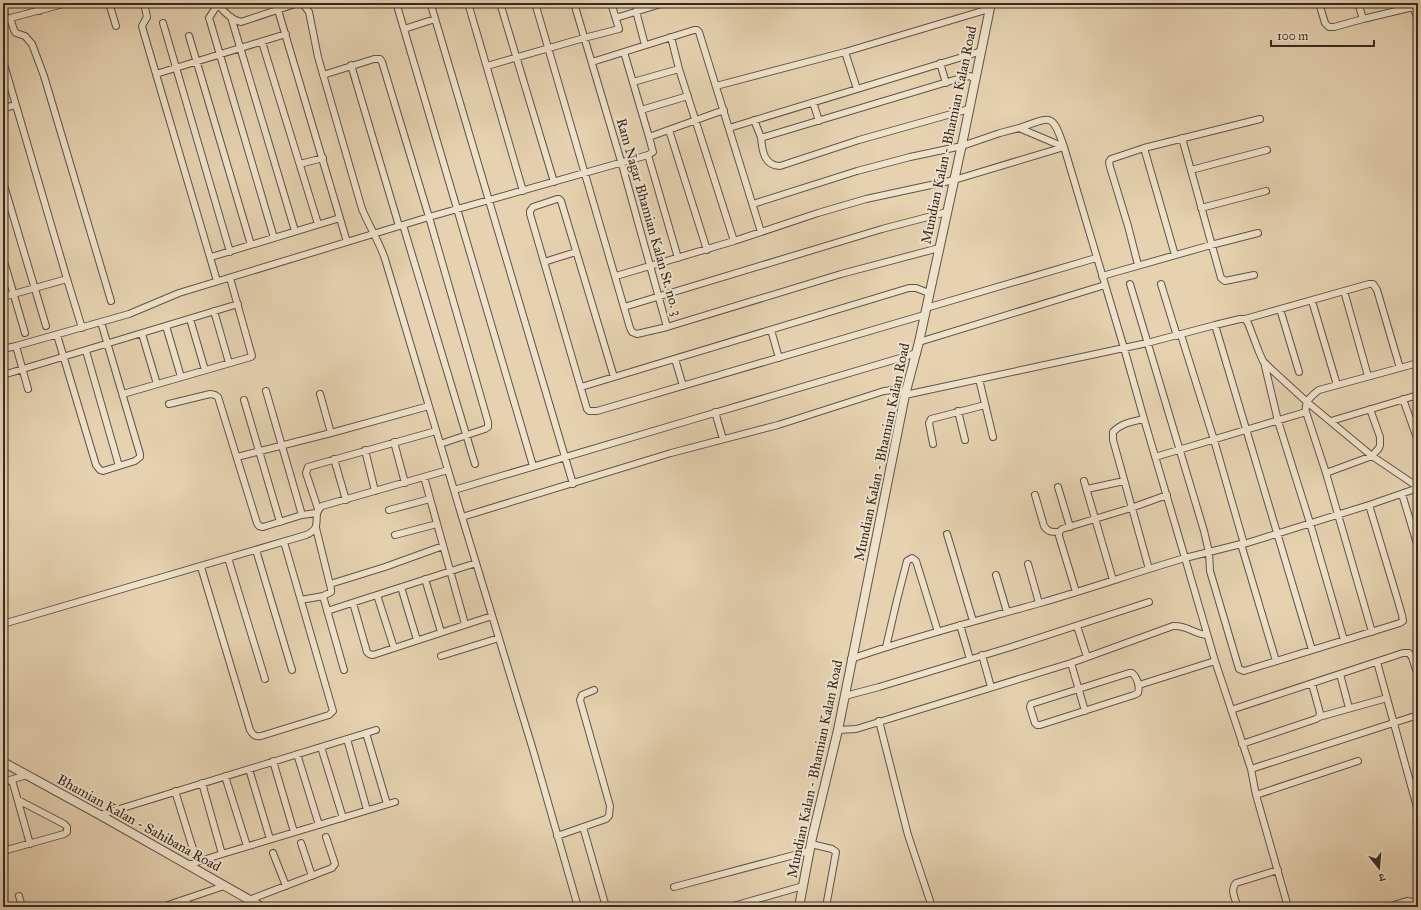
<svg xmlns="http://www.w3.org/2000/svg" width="1421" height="910" viewBox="0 0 1421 910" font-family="'IM FELL Great Primer','Noto Serif Devanagari',serif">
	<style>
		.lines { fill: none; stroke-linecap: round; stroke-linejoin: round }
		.minor-casing { stroke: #635346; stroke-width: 8 }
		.tertiary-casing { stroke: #635346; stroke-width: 10 }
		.minor { stroke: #efe2cc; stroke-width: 6 }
		.tertiary { stroke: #efe2cc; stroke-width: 8 }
		.labels { text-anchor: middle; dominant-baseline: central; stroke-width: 4; stroke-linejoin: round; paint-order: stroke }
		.street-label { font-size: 14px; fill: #372922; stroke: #efe2cc }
	</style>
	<rect width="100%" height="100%" fill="#e6d2b1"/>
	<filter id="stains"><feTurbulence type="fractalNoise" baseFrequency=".005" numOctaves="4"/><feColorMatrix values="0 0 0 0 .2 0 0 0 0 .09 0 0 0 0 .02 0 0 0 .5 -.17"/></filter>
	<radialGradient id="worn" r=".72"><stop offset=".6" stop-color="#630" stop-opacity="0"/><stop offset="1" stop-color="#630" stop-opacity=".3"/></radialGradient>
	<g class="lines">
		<defs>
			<path id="minor" d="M 37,3 L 39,11
				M 109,3 L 116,26
				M 144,3 L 147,17 L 142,26 L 143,30 L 217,281
				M 181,3 L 181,4
				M 217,3 C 223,11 231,20 241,22 L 298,3 L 303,4 L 309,12 L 318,57 L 362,209 C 369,226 379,241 385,259 L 462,517 L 671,453 L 778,425 L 884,391 L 893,390 L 906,392
				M 468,3 L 523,191
				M 500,3 L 554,182
				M 535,3 L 630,328 L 632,332 L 637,334 L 667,327
				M 574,3 L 623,168 L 667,327 L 841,274 L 939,248
				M 1319,3 L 1325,23 L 1329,27 L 1334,27 L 1363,19 L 1413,7
				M 1358,3 L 1363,19
				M 1412,3 L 1418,20
				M 218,4 L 209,18 L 210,21 L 274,238
				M 431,5 L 573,484
				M 3,8 L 6,19
				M 398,9 L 533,466
				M 278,10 L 347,242
				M 636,11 L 645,45
				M 615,16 L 619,17 L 664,3
				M 231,17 L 295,231
				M 10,18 L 14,30 L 16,33 L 25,36 L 32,44 L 44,76 L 111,301
				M 3,20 L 67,3
				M 163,23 L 230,252
				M 404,29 L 435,19
				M 189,36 L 251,245
				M 671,37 L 679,69 L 734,241
				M 262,42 L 318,224
				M 624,52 L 649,137
				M 845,52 L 857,89
				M 3,61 L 67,279
				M 592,62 L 694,30 L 697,30 L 699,32 L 761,232
				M 940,63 L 946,83
				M 351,65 L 399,226
				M 487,66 L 584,38 L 619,29 L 611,3
				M 156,74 L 286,34
				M 323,75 L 374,59 L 380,59 L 382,62 L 429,217 L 488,422 L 488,427 L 485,429 L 440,444
				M 633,82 L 679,69
				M 716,86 L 845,52 L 989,9
				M 813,102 L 819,121
				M 3,108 L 16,105
				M 641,110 L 688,96
				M 754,120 L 760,135 L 761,137 L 764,137 L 964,77 L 970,76 L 976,80
				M 729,128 L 982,51
				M 669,130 L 707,250
				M 761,137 C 762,150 764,166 780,166 L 859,140 L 969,109
				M 1182,138 L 1221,278 L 1225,281 L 1254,275
				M 1144,148 L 1175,255
				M 300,164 L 323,158
				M 1191,170 L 1267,150
				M 3,182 L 46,326
				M 753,204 L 857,171 L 910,157 L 962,146 L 1000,133 L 1019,128 L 1064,147 L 1124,348 L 1144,419 L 1185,558 L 1241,544 L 1244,544 L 1369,505 L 1395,591 L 1402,615 L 1403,621 L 1400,623 L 1244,671 L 1239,669 L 1210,571 L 1209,552 L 1204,531 L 1130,284
				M 1201,208 L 1266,191
				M 403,225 L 475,464
				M 211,257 L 340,218
				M 3,258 L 25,333
				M 678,258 L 648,155 L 653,152 L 649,137 L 724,110
				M 544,262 L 576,252
				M 1138,265 L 1128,226 L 1110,167 L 1109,162 L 1111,159 L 1144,148 L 1260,119
				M 616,276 L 734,241 L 818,213 L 866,199 L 954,180 L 1064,147 C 1052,112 1052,117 1019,128
				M 1102,276 L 1211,245 L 1258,233
				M 1161,284 L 1177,336
				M 1344,291 L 1368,376
				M 3,297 L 67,279 L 82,328
				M 1312,301 L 1337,385
				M 624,307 L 882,229 L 947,212
				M 926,308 L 1096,258
				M 1280,309 L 1299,372
				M 214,311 L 229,363
				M 190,319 L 205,370
				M 1245,319 L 1369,284 L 1373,284 L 1377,290 L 1400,368
				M 1215,325 L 1312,650
				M 166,326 L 181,377
				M 771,330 L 779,358
				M 142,334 L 157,384
				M 57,335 L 96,465 L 100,470 L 103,471 L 135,461 L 140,457 L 140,454 L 101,322
				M 1181,335 L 1214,440 L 1244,544
				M 919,342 L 1105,285
				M 16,346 L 28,389
				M 3,349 L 16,346 L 129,314 L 179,293 L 429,217 L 648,155
				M 86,351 L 119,466
				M 675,359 L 683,386
				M 1264,362 L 1278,421 L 1310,523 L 1344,640
				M 3,375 L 238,304
				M 614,377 L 561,201 L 559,199 L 557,199 L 533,207 L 530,211 L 530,214 L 587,409 L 589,411 L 597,411 L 924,315
				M 979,379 L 993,437
				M 581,387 L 909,288 L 916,288 L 929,293
				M 266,391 L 302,515
				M 123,394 L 251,357 L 252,356 L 230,278
				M 320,394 L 331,433
				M 905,395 L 1147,343 L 1215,325 L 1240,319 L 1245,319 L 1248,323 L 1259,352 L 1263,361 L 1271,369 L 1307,402 L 1372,456 L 1418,487
				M 1403,399 L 1418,441
				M 244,400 L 280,522
				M 169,404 L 210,394 L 215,395 L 218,397 L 257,523 L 259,526 L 263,527 L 302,515 L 316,513
				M 958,411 L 965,440
				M 715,412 L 723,439
				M 1144,419 C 1132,422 1121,423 1113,432 L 1113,440 L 1149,569
				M 1331,421 L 1418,395
				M 394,442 L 405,483
				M 933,444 L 929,423 L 931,419 L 985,405
				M 365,450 L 375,491
				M 237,457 L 331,433 L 429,406
				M 1155,457 L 1306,412
				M 334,459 L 346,500
				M 1326,473 L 1372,456 L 1379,448 L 1380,445 L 1380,437 L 1370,409
				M 424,477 L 465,624
				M 1084,481 L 1113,580
				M 1058,487 L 1070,527
				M 1087,489 L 1124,481
				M 454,490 C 608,443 763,400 917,353
				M 1402,494 L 1418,547
				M 1035,495 L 1044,526 C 1048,532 1051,532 1059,532
				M 1369,505 L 1418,488
				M 318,509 L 306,473 L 308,467 L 436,431
				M 389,510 L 430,499
				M 462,517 L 533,750 L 578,907
				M 947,534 L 973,621
				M 395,535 L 437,524
				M 1241,544 L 1276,661
				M 256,550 L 292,670
				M 228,558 L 265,679
				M 1028,564 L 1039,603
				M 201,567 L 250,730 C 253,735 255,737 261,736 L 329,715 L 333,711 L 284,542
				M 996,575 L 1007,612
				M 425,579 L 441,632
				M 330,584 L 385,567 L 443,546
				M 401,587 L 417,640
				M 1076,592 L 1059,536 L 1059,532 L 1062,529 L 1131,508 L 1167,495
				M 377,595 L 394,648
				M 323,596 L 344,670
				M 301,600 L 323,596 L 331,592 L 331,589 L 316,528
				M 353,603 L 367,652 L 369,654 L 373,655 L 492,616
				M 327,611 L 476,563
				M 3,624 L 306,535 C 325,527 310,516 322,506 L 448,470
				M 960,625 L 970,659
				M 1077,626 L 1087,657
				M 1372,632 L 1326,473 L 1306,412 C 1304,402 1311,396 1319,390 L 1418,363
				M 886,647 L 897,600 L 907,561 L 912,558 L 916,561 L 938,632
				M 982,655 L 991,687
				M 441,656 L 499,638
				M 851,659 C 913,637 977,621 1040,603 C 1089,589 1137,572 1185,558 L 1215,661 L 1251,769 L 1256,795 L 1288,907
				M 1377,662 L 1418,811
				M 1071,663 L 1085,711
				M 1129,673 L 1132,673 C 1137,677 1140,686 1138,693 L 1134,695 L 1040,725 L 1037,725 L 1035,723 L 1030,707 L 1031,704 Z
				M 1340,674 L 1349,708
				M 1139,685 L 1215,661
				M 845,696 L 879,687 L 1011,647 L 1149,602
				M 1231,710 L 1403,653 L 1409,653 L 1412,657 L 1418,676
				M 1319,717 L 1387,698
				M 879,721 L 908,835 L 932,907
				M 838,730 L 856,729 L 866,726 L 1071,663 L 1173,626 C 1188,625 1193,634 1207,635
				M 366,733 L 387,804
				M 347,739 L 367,810
				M 1242,744 L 1316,719 L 1319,717 L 1320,713 L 1312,684
				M 321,747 L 343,818
				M 297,754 L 319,825
				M 273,761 L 294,832
				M 249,769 L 270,839
				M 1251,769 L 1418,715
				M 225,776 L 247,846
				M 12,780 L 30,844
				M 3,782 L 27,775
				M 202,783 L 222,854
				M 175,791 L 197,862
				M 1256,795 L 1358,761
				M 100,815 L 376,730
				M 583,827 L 606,907
				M 557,836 L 606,819 L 609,816 L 610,806 L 580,700 L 582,695 L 594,690
				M 3,840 L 6,851
				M 301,843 L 312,876
				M 811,844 L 832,849 L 836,852 L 826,907
				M 3,851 L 64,834 L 67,832 L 67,827 L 64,824 L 18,800
				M 273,853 L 286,886
				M 188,865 L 222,854 L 395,802
				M 674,887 L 809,851
				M 19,896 L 22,907
				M 186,899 L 189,907
				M 249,900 L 332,868 L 335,864 L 326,837
				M 188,905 L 196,907
				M 162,907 L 224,886
				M 730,907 L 803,886
				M 1238,907 C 1235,899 1230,890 1236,883 L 1278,870
				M 1387,907 L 1407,901 L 1413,902 L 1416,907"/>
			<path id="tertiary" d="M 3,762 L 100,815 L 262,907
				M 799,907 L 812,838 L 838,730 L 905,395 L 919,342 L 964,135 L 991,3"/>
		</defs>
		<use href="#minor" class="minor-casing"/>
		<use href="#tertiary" class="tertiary-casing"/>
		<use href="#minor" class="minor"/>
		<use href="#tertiary" class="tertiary"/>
	</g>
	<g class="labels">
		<g class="street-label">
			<text transform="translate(949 135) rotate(-78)">Mundian Kalan - Bhamian Kalan Road</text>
			<text transform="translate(649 217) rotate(74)">Ram Nagar Bhamian Kalan St. no. 3</text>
			<text transform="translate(882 452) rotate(-78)">Mundian Kalan - Bhamian Kalan Road</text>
			<text transform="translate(815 769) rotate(-78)">Mundian Kalan - Bhamian Kalan Road</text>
			<text transform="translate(139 823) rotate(29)">Bhamian Kalan - Sahibana Road</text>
		</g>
	</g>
	<rect width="1421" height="910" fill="none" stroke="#e6d2b1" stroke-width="16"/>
	<rect x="4" y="4" width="1413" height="902" fill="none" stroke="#372922" stroke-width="2"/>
	<rect x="8" y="8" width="1405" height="894" fill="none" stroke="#372922"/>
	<g transform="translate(1379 868) rotate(163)" stroke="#efe2cc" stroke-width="3" paint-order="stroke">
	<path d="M0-3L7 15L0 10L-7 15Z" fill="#372922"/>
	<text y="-6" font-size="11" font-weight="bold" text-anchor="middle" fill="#372922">उ</text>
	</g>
	<path d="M1271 40v6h103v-6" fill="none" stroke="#372922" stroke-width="2"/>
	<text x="1277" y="40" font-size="12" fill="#372922" stroke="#efe2cc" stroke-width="3" paint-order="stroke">100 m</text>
	<rect width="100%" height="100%" filter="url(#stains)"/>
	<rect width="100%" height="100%" fill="url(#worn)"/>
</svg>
